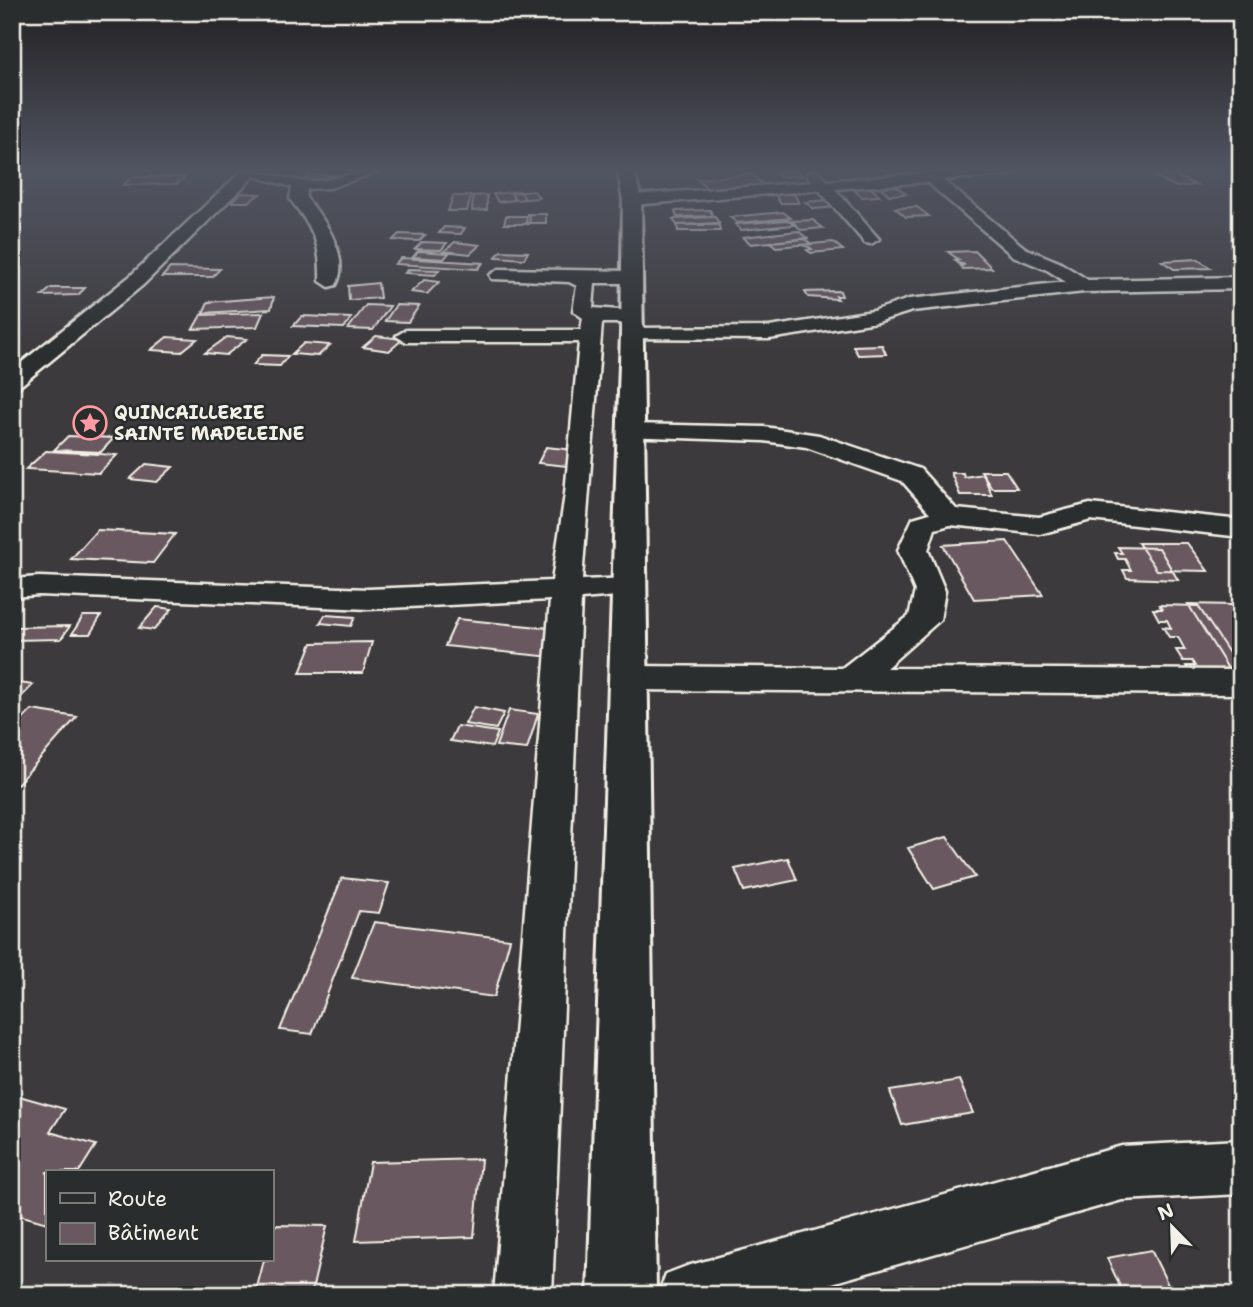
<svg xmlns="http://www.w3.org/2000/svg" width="1253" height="1307" viewBox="0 0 1253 1307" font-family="'Shantell Sans',sans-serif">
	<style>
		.building { fill: #695860; stroke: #f4f1e8; stroke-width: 2 }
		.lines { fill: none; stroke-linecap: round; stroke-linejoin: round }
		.minor-casing { stroke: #f4f1e8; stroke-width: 5 }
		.tertiary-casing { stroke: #f4f1e8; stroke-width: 6 }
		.minor { fill: #2a2d2e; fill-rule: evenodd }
		.tertiary { fill: #2a2d2e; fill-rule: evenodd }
		.labels { text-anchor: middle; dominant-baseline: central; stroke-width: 5; stroke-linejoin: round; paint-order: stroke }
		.far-poi-label { font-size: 18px; font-weight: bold; fill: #f4f1e8; stroke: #2a2d2e; text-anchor: start }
	</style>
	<rect width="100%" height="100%" fill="#3d3a3d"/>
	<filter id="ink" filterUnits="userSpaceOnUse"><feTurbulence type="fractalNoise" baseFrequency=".0143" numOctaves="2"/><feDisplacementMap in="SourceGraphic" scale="14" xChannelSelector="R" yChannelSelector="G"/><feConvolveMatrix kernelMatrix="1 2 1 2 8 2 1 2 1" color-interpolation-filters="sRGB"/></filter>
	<g filter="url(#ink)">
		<path class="building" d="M 798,171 L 803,176 L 780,177 L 775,172 Z
			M 751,174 L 764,185 L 709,190 L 697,179 Z
			M 308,175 L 353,175 L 350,180 L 305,180 Z
			M 1173,175 L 1196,185 L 1177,187 L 1154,177 Z
			M 132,177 L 185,177 L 177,184 L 123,185 Z
			M 894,184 L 906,194 L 889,195 L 878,185 Z
			M 870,187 L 880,196 L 862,197 L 852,188 Z
			M 520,191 L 525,199 L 498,202 L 493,194 Z
			M 534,191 L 539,198 L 515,200 L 511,193 Z
			M 242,193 L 260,194 L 248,202 L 230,202 Z
			M 775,194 L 794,194 L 799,203 L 780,203 Z
			M 487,195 L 487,210 L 472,211 L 473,196 Z
			M 453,196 L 471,196 L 467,211 L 448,211 Z
			M 828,200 L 838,207 L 814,209 L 805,202 Z
			M 917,207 L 929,216 L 906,217 L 895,208 Z
			M 710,210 L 713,216 L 677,217 L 675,211 Z
			M 783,212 L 791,218 L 737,223 L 730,217 Z
			M 527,214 L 546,214 L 546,223 L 526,223 Z
			M 506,216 L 530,216 L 529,224 L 504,224 Z
			M 715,217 L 719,223 L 677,225 L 673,219 Z
			M 788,220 L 794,225 L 741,230 L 735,224 Z
			M 813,220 L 823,228 L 801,230 L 792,221 Z
			M 677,225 L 719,225 L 720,231 L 678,231 Z
			M 444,227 L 465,228 L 461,234 L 439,233 Z
			M 798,231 L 807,238 L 751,244 L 743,237 Z
			M 399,234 L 425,235 L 419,241 L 393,240 Z
			M 805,239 L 811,244 L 776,247 L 770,242 Z
			M 422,242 L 447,243 L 441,250 L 415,249 Z
			M 455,242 L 480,245 L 470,254 L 444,251 Z
			M 833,242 L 843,250 L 811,253 L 807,250 L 812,249 L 809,247 L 801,245 Z
			M 418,251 L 449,253 L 444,259 L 413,257 Z
			M 501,251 L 528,252 L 524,259 L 496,257 Z
			M 975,251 L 992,268 L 963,269 L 960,265 L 965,265 L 958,263 L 955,260 L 959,260 L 948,252 Z
			M 401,258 L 483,263 L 478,269 L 395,264 Z
			M 1197,259 L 1211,268 L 1174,269 L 1162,261 Z
			M 170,268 L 220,269 L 212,277 L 162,277 Z
			M 409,269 L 439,270 L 435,275 L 405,273 Z
			M 424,280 L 439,282 L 427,294 L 411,292 Z
			M 378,283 L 380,298 L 349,300 L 348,286 Z
			M 51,288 L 85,288 L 78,295 L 42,296 Z
			M 840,291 L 842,296 L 836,296 L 838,299 L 808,297 L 805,292 Z
			M 274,297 L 271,309 L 203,313 L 208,302 Z
			M 366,305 L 390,306 L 373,330 L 348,329 Z
			M 396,305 L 419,306 L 408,322 L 385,321 Z
			M 263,313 L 257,327 L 193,329 L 201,315 Z
			M 302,316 L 351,318 L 344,328 L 293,326 Z
			M 376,336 L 403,339 L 389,351 L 363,347 Z
			M 167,337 L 197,339 L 181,352 L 151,350 Z
			M 227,337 L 247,339 L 226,355 L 205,353 Z
			M 304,343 L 330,345 L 318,356 L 292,354 Z
			M 882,345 L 886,354 L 858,355 L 853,346 Z
			M 262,355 L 288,356 L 280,366 L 253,365 Z
			M 68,436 L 114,438 L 101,452 L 54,450 Z
			M 546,447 L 575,450 L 567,466 L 538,463 Z
			M 46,451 L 117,455 L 99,473 L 26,469 Z
			M 146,464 L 173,467 L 157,482 L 130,479 Z
			M 981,471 L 1006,471 L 1017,488 L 992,488 Z
			M 951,473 L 963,473 L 964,477 L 983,474 L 992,495 L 960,495 Z
			M 97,530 L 175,534 L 153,563 L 71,559 Z
			M 1007,541 L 1043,595 L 974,599 L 943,545 Z
			M 1138,543 L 1187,543 L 1208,571 L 1157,570 Z
			M 1118,547 L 1159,548 L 1178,580 L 1127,578 L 1123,570 L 1131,570 L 1125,559 L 1118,559 L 1115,553 L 1122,553 Z
			M 1188,604 L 1233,605 L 1241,616 L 1241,671 L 1229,670 Z
			M 1159,605 L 1198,606 L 1241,671 L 1190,673 L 1186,666 L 1195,666 L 1192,661 L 1183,661 L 1176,650 L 1185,650 L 1178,637 L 1169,637 L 1163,627 L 1171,628 L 1167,620 L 1159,620 L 1153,609 L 1162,609 Z
			M 157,607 L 172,609 L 154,630 L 139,628 Z
			M 325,615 L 355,617 L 351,626 L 320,623 Z
			M 83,616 L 101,616 L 90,634 L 72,634 Z
			M 457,619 L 560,629 L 552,657 L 445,646 Z
			M 70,626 L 61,639 L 12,640 L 16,627 Z
			M 372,642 L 363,673 L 300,673 L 312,643 Z
			M 12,682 L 33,685 L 19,699 L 12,699 Z
			M 474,707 L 504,713 L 496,729 L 465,724 Z
			M 32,710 L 77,717 L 12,790 L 12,730 Z
			M 509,710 L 538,714 L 527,749 L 496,746 Z
			M 457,726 L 498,732 L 492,747 L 450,741 Z
			M 947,837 L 975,877 L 934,889 L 908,848 Z
			M 788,858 L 797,880 L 744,891 L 735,869 Z
			M 342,878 L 389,883 L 379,913 L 359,911 L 312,1034 L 280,1030 Z
			M 374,922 L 510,939 L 494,997 L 352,978 Z
			M 959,1080 L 973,1113 L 902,1125 L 890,1091 Z
			M 19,1096 L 65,1109 L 50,1132 L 96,1145 L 79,1172 L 47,1172 L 47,1223 L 12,1213 L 12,1106 Z
			M 481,1159 L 474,1237 L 356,1241 L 370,1162 Z
			M 274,1225 L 327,1226 L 311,1295 L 255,1295 L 264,1260 L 271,1260 Z
			M 1151,1250 L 1173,1295 L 1124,1295 L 1107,1258 Z"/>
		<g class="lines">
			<defs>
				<path id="minor" d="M 242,171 C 267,171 281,179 303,181 C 329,183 353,171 380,171 L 330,188 L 307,189 L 306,198 C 324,218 351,257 336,285 L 329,287 L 320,281 C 321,242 313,229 290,199 L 292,187 L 254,176 L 143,285 L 20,386 L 12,388 L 12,370 L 129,277 Z
					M 812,171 L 819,172 L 827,181 L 950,171 L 1016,171 L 1009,175 L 943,180 L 1025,248 L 1059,262 L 1088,280 L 1241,277 L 1241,289 L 1084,292 L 912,311 L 877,322 L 769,339 L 626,338 L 623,334 L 626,330 L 633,328 L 769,327 L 873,311 L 909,299 L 1066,282 L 1047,270 L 1013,256 L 927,182 L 835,189 L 879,239 L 871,244 L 865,243 L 819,190 L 632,205 L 624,200 L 632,195 L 812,182 L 807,175 Z
					M 499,269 L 632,271 L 641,277 L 632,283 L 595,283 L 593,308 L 632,311 L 642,317 L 632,323 L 602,323 L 582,580 L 630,578 L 641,580 L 645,587 L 641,594 L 581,599 L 552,1295 L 494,1295 L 550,600 L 369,609 L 39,595 L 12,597 L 12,579 L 39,577 L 369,589 L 552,581 L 565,494 L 579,342 L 406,342 L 396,336 L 406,330 L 581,330 L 583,318 L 573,311 L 577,286 L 569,282 L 492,279 L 490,275 Z
					M 631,424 L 764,427 L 819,435 L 920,469 L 956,509 L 1039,517 L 1090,504 L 1241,520 L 1241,537 L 1091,520 L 1040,534 L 950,525 L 935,529 L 928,550 L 945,591 L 940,620 L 886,668 L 1241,670 L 1241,694 L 627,690 L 615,686 L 610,678 L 615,670 L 627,666 L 842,668 L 909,616 L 915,591 L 898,550 L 913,518 L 930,513 L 902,481 L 806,447 L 764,441 L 622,436 L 619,431 L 622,426 Z
					M 1241,1140 L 1241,1194 L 1122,1200 L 790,1295 L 658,1295 L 666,1274 L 687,1266 L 1122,1146 Z"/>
				<path id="tertiary" d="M 618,171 L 634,171 L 641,200 L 656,1295 L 588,1295 L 621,334 L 623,200 Z"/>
			</defs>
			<use href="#minor" class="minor-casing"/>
			<use href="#tertiary" class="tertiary-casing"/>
			<use href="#minor" class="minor"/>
			<use href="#tertiary" class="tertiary"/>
		</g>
	</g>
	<linearGradient id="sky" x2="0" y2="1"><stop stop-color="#222022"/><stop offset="0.48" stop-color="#515562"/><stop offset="1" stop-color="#515562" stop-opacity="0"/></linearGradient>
	<rect width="1253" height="354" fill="url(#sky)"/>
	<defs>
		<symbol id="sight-ring" viewBox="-11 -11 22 22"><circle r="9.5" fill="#2a2d2e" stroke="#ff9aa2" stroke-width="1.5"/><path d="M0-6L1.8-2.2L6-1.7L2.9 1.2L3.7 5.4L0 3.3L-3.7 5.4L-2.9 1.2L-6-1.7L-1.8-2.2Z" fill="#ff9aa2"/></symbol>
	</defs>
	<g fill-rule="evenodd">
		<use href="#sight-ring" x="71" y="404" width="38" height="38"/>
	</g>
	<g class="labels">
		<g class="far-poi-label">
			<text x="114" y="413">QUINCAILLERIE<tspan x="114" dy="21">SAINTE MADELEINE</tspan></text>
		</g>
	</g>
	<rect width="1253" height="1307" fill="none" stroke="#2a2d2e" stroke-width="42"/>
	<rect x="21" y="21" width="1211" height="1265" fill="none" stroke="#f4f1e8" stroke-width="2.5" filter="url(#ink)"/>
	<rect x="46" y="1170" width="228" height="91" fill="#2a2d2e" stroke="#7b7b78" stroke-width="2"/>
	<rect x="60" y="1193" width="35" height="10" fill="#2a2d2e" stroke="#7b7b78" stroke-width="2"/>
	<text x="108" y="1206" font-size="21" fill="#f4f1e8">Route</text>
	<rect x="60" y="1223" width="35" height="21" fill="#695860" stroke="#7b7b78" stroke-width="2"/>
	<text x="108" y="1240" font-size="21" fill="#f4f1e8">Bâtiment</text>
	<g transform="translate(1172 1227) rotate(337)" stroke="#2a2d2e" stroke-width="5" paint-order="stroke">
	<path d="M0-5L12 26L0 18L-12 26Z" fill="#f4f1e8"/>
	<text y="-10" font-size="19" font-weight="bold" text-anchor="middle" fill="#f4f1e8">N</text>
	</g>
</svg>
